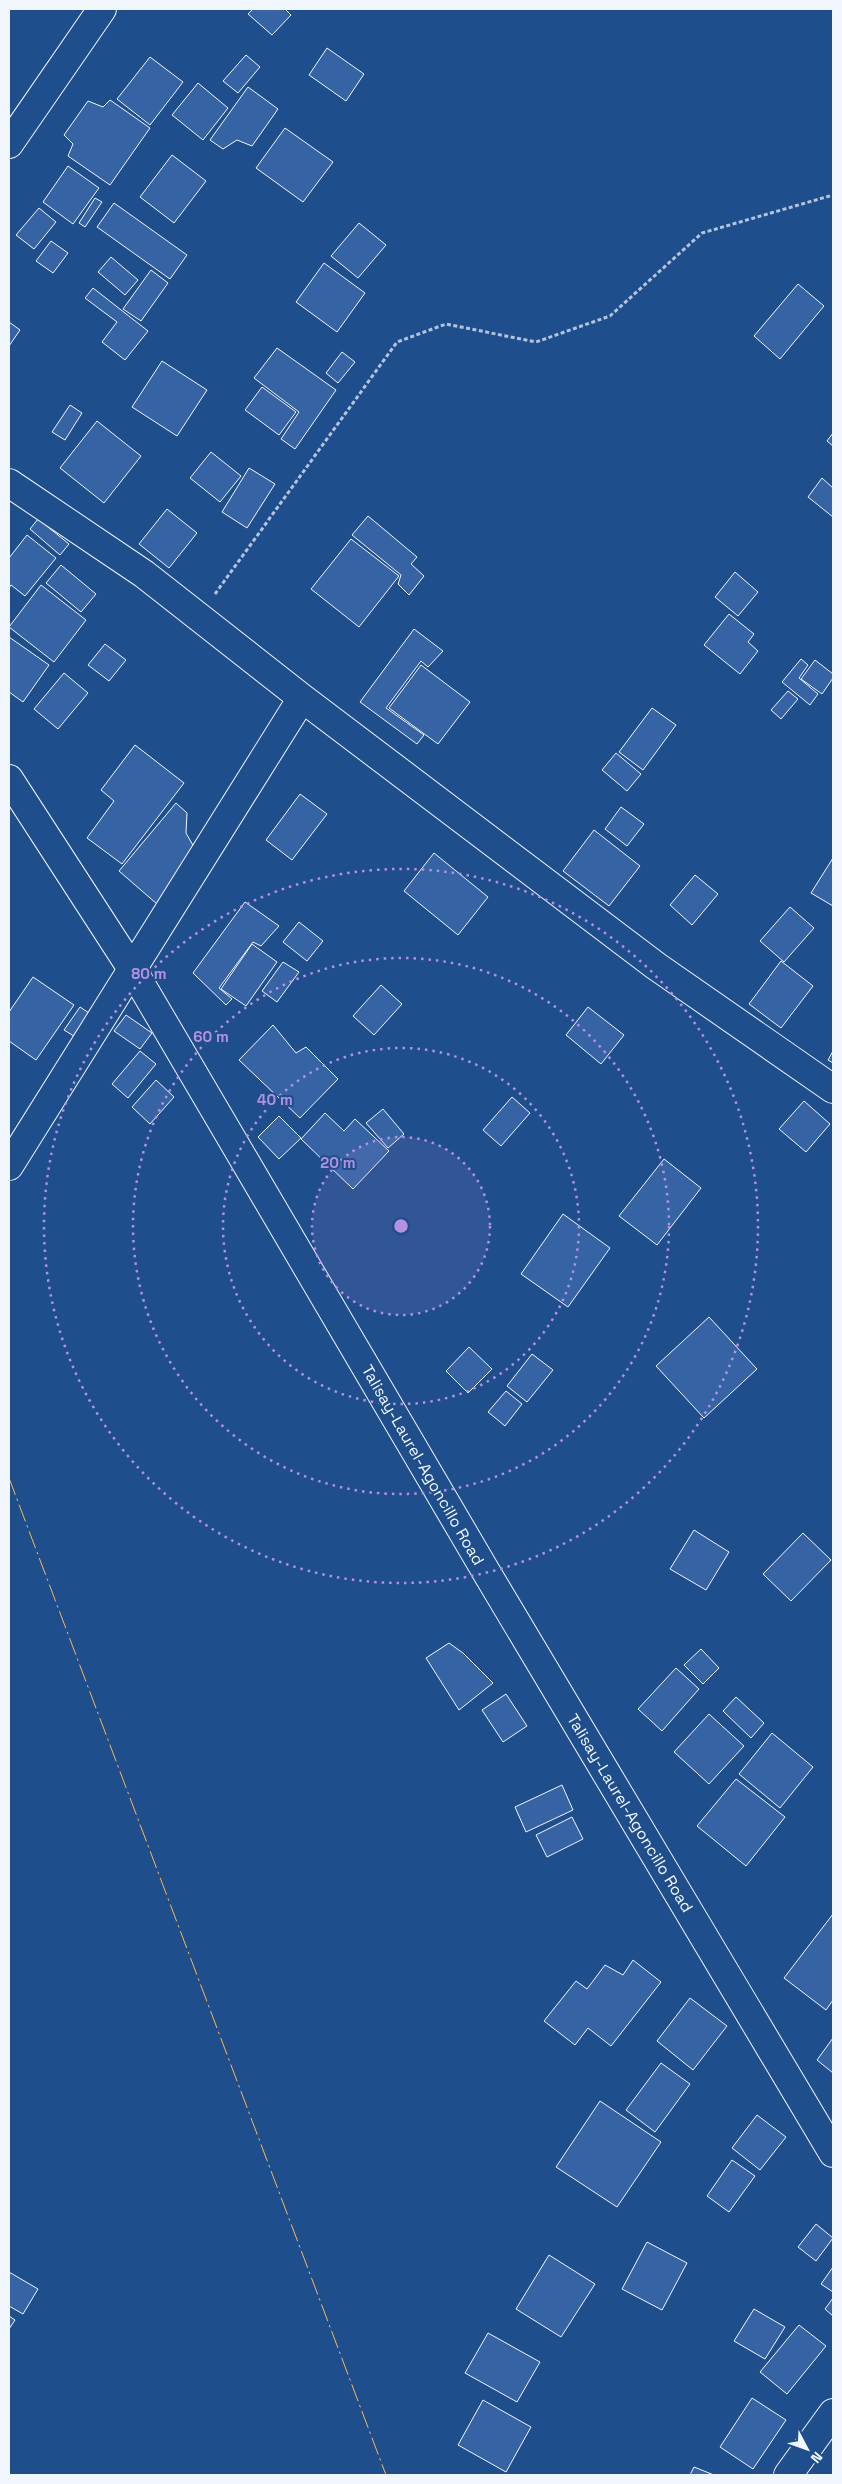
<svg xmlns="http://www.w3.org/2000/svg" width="842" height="2484" viewBox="0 0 842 2484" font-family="'Space Grotesk',sans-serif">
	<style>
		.building { fill: #3563a3; stroke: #f2f6ff }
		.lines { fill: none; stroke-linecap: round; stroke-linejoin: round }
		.minor-casing { stroke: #f2f6ff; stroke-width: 30 }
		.major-casing { stroke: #f2f6ff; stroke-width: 30 }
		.path { stroke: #b3c4dc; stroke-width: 3; stroke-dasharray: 4 2.5; stroke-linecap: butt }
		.minor { stroke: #1f4e8c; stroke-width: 28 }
		.major { stroke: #1f4e8c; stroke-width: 28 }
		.power { stroke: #ffb74d; stroke-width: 1; stroke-dasharray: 18 4 2.5 4; stroke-linecap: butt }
		.ring { fill: none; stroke: #b691df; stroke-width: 2.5; stroke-dasharray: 2.5 5 }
		.labels { text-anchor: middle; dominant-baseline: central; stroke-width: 4; stroke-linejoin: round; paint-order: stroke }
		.street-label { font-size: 16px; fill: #f2f6ff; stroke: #1f4e8c }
		.centre { fill: #b691df; stroke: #1f4e8c; stroke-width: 2.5 }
		.ring-label { font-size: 15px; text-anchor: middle; font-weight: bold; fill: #b691df; stroke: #1f4e8c; stroke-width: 4; stroke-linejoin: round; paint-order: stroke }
	</style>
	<rect width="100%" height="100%" fill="#1f4e8c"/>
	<path class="building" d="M 253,9 L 285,9 L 291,15 L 272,35 L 248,14 Z
		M 327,48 L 364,74 L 346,101 L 309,75 Z
		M 246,55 L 260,67 L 238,93 L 223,81 Z
		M 150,57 L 183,82 L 150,125 L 117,99 Z
		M 198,83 L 228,108 L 203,140 L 172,115 Z
		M 248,87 L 278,109 L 252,146 L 237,140 L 223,149 L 210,140 Z
		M 110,100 L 150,128 L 110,185 L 68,156 L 73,144 L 64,135 L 88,101 L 103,107 Z
		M 285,128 L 333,162 L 303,202 L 256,168 Z
		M 172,155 L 206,181 L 174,223 L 140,197 Z
		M 68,166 L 99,188 L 73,224 L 43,202 Z
		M 95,198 L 102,202 L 85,227 L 79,223 Z
		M 114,203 L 187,255 L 170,279 L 97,227 Z
		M 39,208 L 56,222 L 34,249 L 16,235 Z
		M 359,223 L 386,245 L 358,278 L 331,256 Z
		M 51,241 L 68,253 L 53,273 L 36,261 Z
		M 111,257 L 138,280 L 125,295 L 98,272 Z
		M 324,263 L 365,293 L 337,332 L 296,302 Z
		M 151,270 L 168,283 L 141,321 L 123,309 Z
		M 798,284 L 824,306 L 780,359 L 754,336 Z
		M 93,288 L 148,331 L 125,360 L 102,342 L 117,322 L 85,298 Z
		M 9,322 L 20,330 L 9,346 Z
		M 277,348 L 336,390 L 295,449 L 281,439 L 299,412 L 254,378 Z
		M 342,352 L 355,362 L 338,383 L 326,373 Z
		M 162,361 L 207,390 L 177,436 L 132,407 Z
		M 262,387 L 296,412 L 279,435 L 245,410 Z
		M 70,405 L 82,413 L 65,440 L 52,432 Z
		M 97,421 L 141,456 L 104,503 L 60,468 Z
		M 833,433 L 833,446 L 827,441 Z
		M 211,452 L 241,476 L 220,502 L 190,478 Z
		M 249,468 L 275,484 L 247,528 L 222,512 Z
		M 822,478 L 833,488 L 833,517 L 808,497 Z
		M 167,509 L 197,533 L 169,568 L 139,544 Z
		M 368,516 L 417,557 L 411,564 L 424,576 L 409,595 L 398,584 L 401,575 L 352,535 Z
		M 38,519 L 69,544 L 60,555 L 30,529 Z
		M 27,535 L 56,558 L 25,596 L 11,585 L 9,588 L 9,558 Z
		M 351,539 L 399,576 L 359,627 L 311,589 Z
		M 61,565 L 96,594 L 81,612 L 46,583 Z
		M 735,572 L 758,592 L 738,616 L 715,597 Z
		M 41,585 L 86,620 L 54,662 L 9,627 Z
		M 729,614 L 754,634 L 748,642 L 758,651 L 740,674 L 704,645 Z
		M 414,629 L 443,651 L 428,667 L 421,661 L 386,708 L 424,735 L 417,744 L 360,702 Z
		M 9,637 L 49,665 L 23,702 L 9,692 Z
		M 105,644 L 126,660 L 109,681 L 88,665 Z
		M 801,659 L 808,665 L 799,678 L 818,694 L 810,705 L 782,682 Z
		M 815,660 L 833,674 L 833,678 L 822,694 L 801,679 Z
		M 421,665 L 470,702 L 438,744 L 389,708 Z
		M 64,673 L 88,693 L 58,729 L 34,709 Z
		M 788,691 L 798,699 L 781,719 L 771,710 Z
		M 652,708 L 676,725 L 643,770 L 619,752 Z
		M 135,745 L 184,783 L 122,864 L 87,838 L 114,801 L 101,790 Z
		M 616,753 L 641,774 L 627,791 L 602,770 Z
		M 300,794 L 327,814 L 292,860 L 266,840 Z
		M 176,803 L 187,813 L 186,833 L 199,856 L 157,904 L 119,871 Z
		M 621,807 L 644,824 L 627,846 L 605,829 Z
		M 594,830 L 640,866 L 609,906 L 563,871 Z
		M 434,853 L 488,897 L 458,935 L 404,891 Z
		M 833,858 L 833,906 L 811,893 Z
		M 695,875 L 718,894 L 692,925 L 670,905 Z
		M 245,902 L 279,926 L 261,946 L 253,942 L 219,988 L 232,999 L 226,1005 L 193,973 Z
		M 790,907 L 814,928 L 784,962 L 760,941 Z
		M 299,922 L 323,941 L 307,961 L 283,942 Z
		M 252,944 L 277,962 L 246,1006 L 221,989 Z
		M 781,961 L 813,986 L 781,1028 L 749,1004 Z
		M 283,962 L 299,972 L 277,1002 L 262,991 Z
		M 33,977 L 74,1005 L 36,1060 L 9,1041 L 9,1012 Z
		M 381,985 L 402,1004 L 374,1035 L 353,1016 Z
		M 80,1007 L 92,1015 L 77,1038 L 64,1030 Z
		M 588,1007 L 624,1035 L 601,1064 L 566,1035 Z
		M 126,1015 L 152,1033 L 140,1049 L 114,1031 Z
		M 273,1025 L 296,1053 L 306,1047 L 338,1079 L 300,1118 L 239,1060 Z
		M 140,1051 L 156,1064 L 128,1098 L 112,1084 Z
		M 833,1051 L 833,1063 L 828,1060 Z
		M 156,1080 L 174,1097 L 150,1124 L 132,1107 Z
		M 512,1097 L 530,1113 L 501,1146 L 483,1130 Z
		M 804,1101 L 830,1124 L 806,1152 L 779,1129 Z
		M 383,1109 L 404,1134 L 388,1148 L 366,1123 Z
		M 325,1113 L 344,1131 L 355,1119 L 389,1151 L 353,1189 L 301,1139 Z
		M 279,1116 L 301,1138 L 279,1159 L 258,1137 Z
		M 664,1159 L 701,1188 L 657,1245 L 619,1216 Z
		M 563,1214 L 610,1248 L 568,1307 L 521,1274 Z
		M 709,1317 L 757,1369 L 704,1418 L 656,1366 Z
		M 469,1347 L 492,1369 L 468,1393 L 446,1371 Z
		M 532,1354 L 553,1370 L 527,1402 L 507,1386 Z
		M 506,1391 L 522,1404 L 505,1426 L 488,1412 Z
		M 694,1530 L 729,1552 L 706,1590 L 670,1569 Z
		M 803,1533 L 831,1560 L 791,1601 L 763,1574 Z
		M 449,1643 L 463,1653 L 493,1683 L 459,1710 L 426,1658 Z
		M 701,1649 L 719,1668 L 703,1684 L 684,1665 Z
		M 676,1668 L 699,1689 L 662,1731 L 638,1709 Z
		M 506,1694 L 527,1726 L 503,1742 L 482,1710 Z
		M 736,1697 L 764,1723 L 751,1738 L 723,1711 Z
		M 709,1714 L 744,1746 L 709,1784 L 674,1752 Z
		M 772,1733 L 813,1767 L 780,1808 L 739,1774 Z
		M 736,1779 L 785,1817 L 746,1866 L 697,1826 Z
		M 562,1785 L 573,1810 L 526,1832 L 515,1807 Z
		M 572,1817 L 583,1839 L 547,1857 L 536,1835 Z
		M 833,1914 L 833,2000 L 826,2010 L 784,1978 Z
		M 633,1960 L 661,1982 L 611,2046 L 588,2028 L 575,2045 L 544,2021 L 576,1981 L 587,1989 L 605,1965 L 623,1975 Z
		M 690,1998 L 727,2026 L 693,2070 L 657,2041 Z
		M 833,2038 L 833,2073 L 817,2060 Z
		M 661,2063 L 690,2084 L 655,2132 L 626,2110 Z
		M 600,2101 L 661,2142 L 617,2207 L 556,2167 Z
		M 757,2115 L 786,2137 L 760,2170 L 732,2148 Z
		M 732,2160 L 755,2176 L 729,2212 L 707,2196 Z
		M 816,2224 L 833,2238 L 816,2261 L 798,2247 Z
		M 647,2242 L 687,2263 L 662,2310 L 622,2289 Z
		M 549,2255 L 595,2284 L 561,2337 L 516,2309 Z
		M 833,2267 L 833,2292 L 821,2284 Z
		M 9,2272 L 38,2289 L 23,2314 L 9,2306 Z
		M 833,2298 L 833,2316 L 825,2309 Z
		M 754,2309 L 785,2327 L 765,2359 L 734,2341 Z
		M 9,2316 L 15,2320 L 9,2329 Z
		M 799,2325 L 826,2346 L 787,2394 L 760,2372 Z
		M 488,2333 L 540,2362 L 517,2402 L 465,2373 Z
		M 752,2398 L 786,2420 L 753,2469 L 720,2447 Z
		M 483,2400 L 531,2427 L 506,2472 L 458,2445 Z
		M 694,2467 L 714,2475 L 690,2475 Z"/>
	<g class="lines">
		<defs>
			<path id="minor" d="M 9,144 L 102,9
				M 9,483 L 144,574 L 302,698 L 656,966 L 833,1089
				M 9,1166 L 302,698
				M 788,2475 L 833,2413"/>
			<path id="major" d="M 9,779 L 132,969 L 488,1575 L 833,2153"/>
		</defs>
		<use href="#minor" class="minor-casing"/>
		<use href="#major" class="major-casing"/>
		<path class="path" d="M 215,594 L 397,342 L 446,324 L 536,342 L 610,316 L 702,233 L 833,195"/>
		<use href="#minor" class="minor"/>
		<use href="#major" class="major"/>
		<path class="power" d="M 9,1478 L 386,2475"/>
	</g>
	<circle cx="401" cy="1226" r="89" fill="#b691df" fill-opacity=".12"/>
	<g class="ring">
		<circle cx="401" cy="1226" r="89"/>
		<circle cx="401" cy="1226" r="178"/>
		<circle cx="401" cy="1226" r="268"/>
		<circle cx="401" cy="1226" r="357"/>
	</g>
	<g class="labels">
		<g class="street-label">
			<text transform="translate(423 1465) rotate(60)">Talisay-Laurel-Agoncillo Road</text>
			<text transform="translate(630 1813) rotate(59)">Talisay-Laurel-Agoncillo Road</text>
		</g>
	</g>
	<circle cx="401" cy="1226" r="8" class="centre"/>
	<g class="ring-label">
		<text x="149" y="979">80 m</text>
		<text x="211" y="1042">60 m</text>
		<text x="275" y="1105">40 m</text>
		<text x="338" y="1168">20 m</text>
	</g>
	<rect width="842" height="2484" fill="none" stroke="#f2f6ff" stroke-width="20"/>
	<g transform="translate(807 2449) rotate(131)" stroke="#1f4e8c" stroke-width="4" paint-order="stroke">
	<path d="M0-4L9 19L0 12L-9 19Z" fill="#f2f6ff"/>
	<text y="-8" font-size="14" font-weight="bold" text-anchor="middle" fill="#f2f6ff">N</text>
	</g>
</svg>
